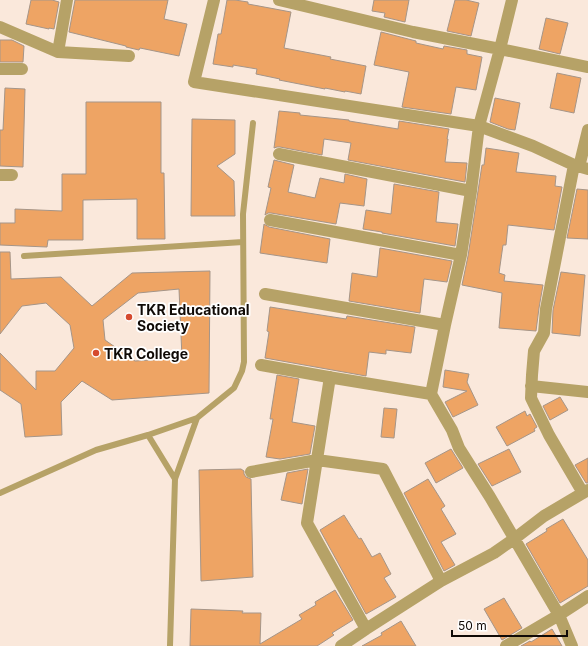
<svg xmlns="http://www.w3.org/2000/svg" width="588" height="646" viewBox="0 0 588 646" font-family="Inter,sans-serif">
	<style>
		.building { fill: #eea464; stroke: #a59588; fill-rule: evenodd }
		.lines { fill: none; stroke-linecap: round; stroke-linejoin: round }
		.service { stroke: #b6a267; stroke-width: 6 }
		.minor { stroke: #b6a267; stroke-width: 12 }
		.poi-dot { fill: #d54a2e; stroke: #fff; stroke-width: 1.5 }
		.labels { text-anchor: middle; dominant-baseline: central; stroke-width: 3.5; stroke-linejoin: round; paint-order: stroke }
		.poi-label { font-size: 14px; font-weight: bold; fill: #100a06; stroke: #fff; text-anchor: start }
	</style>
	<rect width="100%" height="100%" fill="#fae8db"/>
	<path class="building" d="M 31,0 L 52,0 L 59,2 L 54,29 L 49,28 L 49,29 L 26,24 Z
		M 75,0 L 168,0 L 164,19 L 187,24 L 179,56 L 140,48 L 139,50 L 126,47 L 126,46 L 69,32 Z
		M 227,0 L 235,0 L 248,2 L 248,4 L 291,12 L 284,48 L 331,57 L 330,59 L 366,66 L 361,94 L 345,91 L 345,92 L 325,88 L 325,89 L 279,80 L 280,79 L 256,74 L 257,69 L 233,65 L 233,67 L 213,64 L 218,34 L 221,34 Z
		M 374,0 L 409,0 L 405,22 L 384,17 L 385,13 L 372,11 Z
		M 455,0 L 466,0 L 479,3 L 471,36 L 447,31 Z
		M 546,18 L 568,23 L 560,54 L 539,49 Z
		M 381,32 L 416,41 L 416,43 L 443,49 L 444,46 L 467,50 L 467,54 L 482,57 L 476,90 L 456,87 L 451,114 L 402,107 L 409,72 L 374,65 Z
		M 0,40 L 12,40 L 24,46 L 23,62 L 0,62 Z
		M 557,73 L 581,78 L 574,113 L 550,108 Z
		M 5,88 L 25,89 L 23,167 L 0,166 L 0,130 L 3,130 Z
		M 495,98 L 520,103 L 515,130 L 508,129 L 490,122 Z
		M 86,102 L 161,102 L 161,173 L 164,173 L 165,239 L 137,239 L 137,199 L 83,200 L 83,240 L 48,240 L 47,247 L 0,245 L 0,223 L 15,223 L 15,209 L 62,211 L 62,174 L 86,174 Z
		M 279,111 L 300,113 L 300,115 L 349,120 L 349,121 L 398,129 L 399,121 L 449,129 L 447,139 L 448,139 L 445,162 L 467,163 L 465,182 L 348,160 L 351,143 L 324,139 L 322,155 L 280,147 L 277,147 L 274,148 Z
		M 192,119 L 235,120 L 235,154 L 217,166 L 234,181 L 235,216 L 191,216 Z
		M 486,148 L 519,153 L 516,172 L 556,176 L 555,186 L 562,187 L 554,230 L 508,225 L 506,245 L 503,245 L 499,273 L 505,275 L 504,281 L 543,285 L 539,308 L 536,331 L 499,328 L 502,293 L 462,285 L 468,256 L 482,165 L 484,165 Z
		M 274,160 L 294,165 L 288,192 L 315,198 L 320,178 L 344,183 L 345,174 L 367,179 L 364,206 L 340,203 L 336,224 L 271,213 L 268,213 L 265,215 L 271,188 L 268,187 Z
		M 394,184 L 439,192 L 436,222 L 458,224 L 455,246 L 382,233 L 382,232 L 363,229 L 366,210 L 391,214 Z
		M 577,189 L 588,190 L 588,239 L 567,238 Z
		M 264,224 L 269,227 L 330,239 L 327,263 L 260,253 Z
		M 380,248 L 452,261 L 447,282 L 424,279 L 420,313 L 349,301 L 352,273 L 377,277 Z
		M 0,252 L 10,252 L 11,279 L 61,277 L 92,306 L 132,273 L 210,271 L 209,393 L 112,400 L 82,381 L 61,402 L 62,435 L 25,437 L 21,404 L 0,390 L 0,353 L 36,390 L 36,371 L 55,371 L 74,348 L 70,325 L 46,303 L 22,306 L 0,334 ZM 179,289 L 182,358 L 135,361 L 105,340 L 103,320 L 138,293 Z
		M 561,272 L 585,275 L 580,336 L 552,333 L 553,310 Z
		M 270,307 L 346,319 L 347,316 L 415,327 L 411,353 L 386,350 L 386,354 L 369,352 L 366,376 L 265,358 L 269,332 L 267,331 Z
		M 445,370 L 469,374 L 467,382 L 478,405 L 453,417 L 445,402 L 467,391 L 443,387 Z
		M 277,375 L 299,379 L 292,422 L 315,426 L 310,454 L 280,459 L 266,457 L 273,419 L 270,419 Z
		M 560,397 L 568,410 L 550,420 L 543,406 Z
		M 384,408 L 397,409 L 394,438 L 381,437 Z
		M 525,411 L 527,416 L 530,414 L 537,427 L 534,429 L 535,431 L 507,446 L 496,427 Z
		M 451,449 L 463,468 L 436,483 L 425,463 Z
		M 509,449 L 521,472 L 492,486 L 478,464 Z
		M 588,458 L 588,483 L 586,483 L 575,465 Z
		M 241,469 L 244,471 L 244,474 L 246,477 L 251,479 L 253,577 L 201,581 L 199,470 Z
		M 308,469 L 302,504 L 281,500 L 287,473 Z
		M 428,479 L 445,506 L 441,509 L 456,534 L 441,542 L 455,565 L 444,571 L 404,493 Z
		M 344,515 L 359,539 L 361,538 L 372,557 L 380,553 L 391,574 L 384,578 L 396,597 L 366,614 L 320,530 Z
		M 563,519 L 588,560 L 588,586 L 560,603 L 526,544 L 547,531 L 546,529 Z
		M 335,590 L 353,620 L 332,633 L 334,635 L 317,646 L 190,646 L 191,609 L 243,611 L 242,613 L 261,613 L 260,644 L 302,619 L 299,615 L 316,605 L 315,602 Z
		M 504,598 L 522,628 L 502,640 L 484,609 Z
		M 401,621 L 416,646 L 362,646 L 382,635 L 381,633 Z
		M 552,629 L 562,646 L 521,646 L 530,641 L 531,642 Z"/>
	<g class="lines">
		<path class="service" d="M 24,256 L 243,242
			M 175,479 L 197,418
			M 0,493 L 96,450 L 148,435
			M 170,646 L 175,479 L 148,435 L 197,418 L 234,388 L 242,371 L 244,362 L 243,214 L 253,123"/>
		<path class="minor" d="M 214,0 L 194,82 L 479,126 L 533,146 L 574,165 L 588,169
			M 279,0 L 413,32 L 500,49 L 512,0
			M 0,27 L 58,52 L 129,56
			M 58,52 L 67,0
			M 0,69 L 22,69
			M 279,154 L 471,191
			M 574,165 L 546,309 L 544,333 L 534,351 L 532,375 L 531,398 L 549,435 L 583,493
			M 579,167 L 588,130
			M 0,175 L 12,175
			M 270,220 L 461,255
			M 265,294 L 445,325
			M 261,365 L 334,378 L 431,394
			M 330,377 L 307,523 L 366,629
			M 531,386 L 588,392
			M 251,472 L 317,460 L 383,469 L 441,581
			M 341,646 L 366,629 L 441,581 L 494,553 L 514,539 L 544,516 L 588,490
			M 506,646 L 559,615 L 588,596
			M 572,646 L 559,615 L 490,497 L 459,448 L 452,430 L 431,394 L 445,325 L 461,255 L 471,191 L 479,126 L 500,49 L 588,67"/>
	</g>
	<g class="poi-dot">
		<circle cx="129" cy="317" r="4"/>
		<circle cx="96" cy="353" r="4"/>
	</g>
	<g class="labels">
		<g class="poi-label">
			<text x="137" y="309">TKR Educational<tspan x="137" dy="16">Society</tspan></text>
			<text x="104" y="353">TKR College</text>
		</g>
	</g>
	<path d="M452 630v6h115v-6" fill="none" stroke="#100a06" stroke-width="2"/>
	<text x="458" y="630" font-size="12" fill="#100a06" stroke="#ffffff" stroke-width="3" paint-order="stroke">50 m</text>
</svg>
